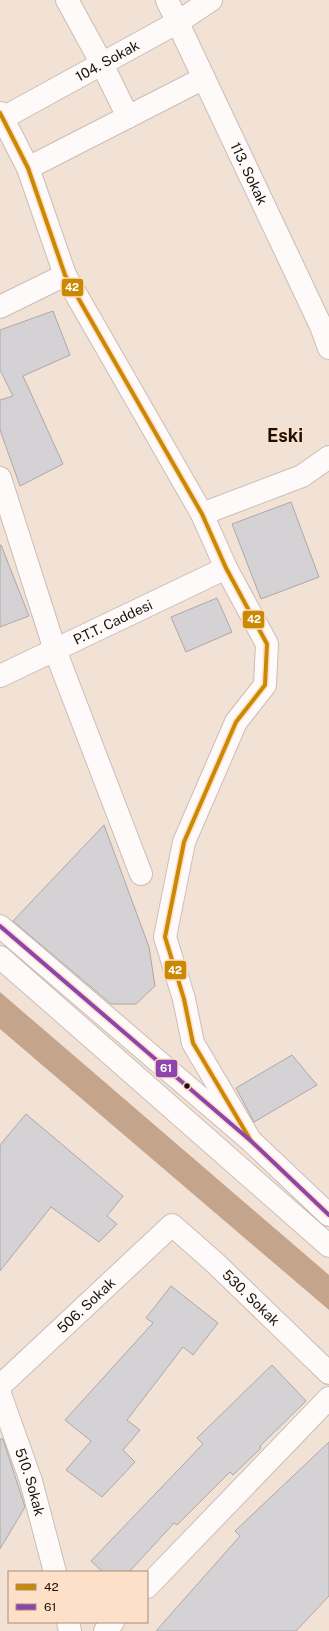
<svg xmlns="http://www.w3.org/2000/svg" width="329" height="1631" viewBox="0 0 329 1631" font-family="'Public Sans',sans-serif">
	<style>
		.water { fill: #c4a58c }
		.building { fill: #d5d2d5; stroke: #ada8a8 }
		.lines { fill: none; stroke-linecap: round; stroke-linejoin: round }
		.street-casing { stroke: #cbbeb5; stroke-width: 24 }
		.secondary-casing { stroke: #cbbeb5; stroke-width: 24 }
		.street { stroke: #fdfaf9; stroke-width: 22 }
		.secondary { stroke: #fdfaf9; stroke-width: 22 }
		.bus-1-casing { stroke: #fee0c9; stroke-width: 7 }
		.bus-2-casing { stroke: #fee0c9; stroke-width: 7 }
		.bus-1 { stroke: #cb8802; stroke-width: 4 }
		.bus-2 { stroke: #8e44ad; stroke-width: 4 }
		.bus-dot { fill: #1c120a; stroke: #fee0c9; stroke-width: 1.5 }
		.labels { text-anchor: middle; dominant-baseline: central; stroke-width: 3; stroke-linejoin: round; paint-order: stroke }
		.street-label { font-size: 14px; fill: #1c120a; stroke: #fee0c9 }
		.district-label { font-size: 18px; font-weight: bold; fill: #1c120a; stroke: #fee0c9 }
		.line-badge { stroke: #fee0c9; stroke-width: 1.5 }
		.badge-label { font-size: 11px; text-anchor: middle; font-weight: bold; fill: #fff }
	</style>
	<rect width="100%" height="100%" fill="#f2e1d5"/>
	<path class="water" d="M 0,992 L 329,1275 L 329,1310 L 0,1029 Z"/>
	<path class="building" d="M 53,311 L 70,355 L 23,376 L 63,464 L 20,486 L 0,430 L 0,400 L 13,396 L 0,370 L 0,330 Z
		M 291,502 L 319,577 L 261,599 L 232,524 Z
		M 0,545 L 1,545 L 29,616 L 0,627 Z
		M 217,598 L 232,632 L 186,652 L 171,617 Z
		M 104,825 L 149,947 L 155,986 L 136,1004 L 111,1004 L 13,921 Z
		M 292,1055 L 317,1085 L 254,1122 L 236,1088 Z
		M 26,1114 L 123,1196 L 107,1216 L 117,1224 L 99,1242 L 51,1207 L 0,1271 L 0,1145 Z
		M 171,1286 L 218,1323 L 193,1355 L 183,1347 L 127,1420 L 140,1430 L 123,1450 L 135,1462 L 102,1497 L 66,1470 L 91,1441 L 65,1420 L 153,1323 L 146,1318 Z
		M 272,1365 L 306,1401 L 260,1446 L 261,1448 L 233,1475 L 230,1472 L 177,1525 L 174,1523 L 129,1572 L 103,1572 L 91,1561 L 203,1444 L 197,1438 Z
		M 0,1439 L 3,1439 L 25,1507 L 0,1549 Z
		M 329,1442 L 329,1596 L 296,1631 L 156,1631 L 240,1536 L 235,1531 Z"/>
	<g class="lines">
		<defs>
			<g id="street">
				<path d="M 67,0 L 102,64 L 128,117"/>
				<path id="s1" d="M 167,0 L 321,326 L 329,348"/>
				<path d="M 0,113 L 28,168 L 65,275 L 202,514 L 226,568 L 267,644 L 265,685 L 236,722 L 184,842 L 165,937 L 184,999 L 193,1043 L 249,1138"/>
				<path id="s2" d="M 3,118 L 178,22 L 211,0"/>
				<path d="M 28,168 L 204,78"/>
				<path d="M 0,307 L 65,275"/>
				<path d="M 0,478 L 55,650 L 141,874"/>
				<path d="M 202,514 L 302,476 L 329,457"/>
				<path id="s3" d="M 0,676 L 226,568"/>
				<path id="s4" d="M 0,1386 L 172,1225 L 213,1261 L 329,1373"/>
				<path id="s5" d="M 0,1394 L 31,1481 L 55,1572"/>
				<path d="M 147,1587 L 329,1398"/>
				<path d="M 68,1622 L 70,1631"/>
				<path d="M 105,1631 L 113,1622"/>
			</g>
			<path id="secondary" d="M 0,926 L 251,1141 L 329,1215
				M 0,957 L 329,1246"/>
		</defs>
		<use href="#street" class="street-casing"/>
		<use href="#secondary" class="secondary-casing"/>
		<use href="#street" class="street"/>
		<use href="#secondary" class="secondary"/>
		<defs>
			<path id="bus-1" d="M 0,113 L 28,168 L 65,275 L 202,514 L 226,568 L 267,644 L 265,685 L 236,722 L 184,842 L 165,937 L 184,999 L 193,1043 L 251,1141"/>
			<path id="bus-2" d="M 0,926 L 251,1141 L 329,1215"/>
		</defs>
		<use href="#bus-1" class="bus-1-casing"/>
		<use href="#bus-2" class="bus-2-casing"/>
		<use href="#bus-1" class="bus-1"/>
		<use href="#bus-2" class="bus-2"/>
	</g>
	<circle class="bus-dot" cx="187" cy="1086" r="3.5"/>
	<g class="labels">
		<g class="street-label">
			<text stroke="none"><textPath href="#s2" startOffset="119">104. Sokak</textPath></text>
			<text stroke="none"><textPath href="#s1" startOffset="192">113. Sokak</textPath></text>
			<text stroke="none"><textPath href="#s3" startOffset="125">P.T.T. Caddesi</textPath></text>
			<text stroke="none"><textPath href="#s4" startOffset="343">530. Sokak</textPath></text>
			<text stroke="none"><textPath href="#s4" startOffset="118">506. Sokak</textPath></text>
			<text stroke="none"><textPath href="#s5" startOffset="93">510. Sokak</textPath></text>
		</g>
		<g class="district-label">
			<text x="285" y="435">Eski</text>
		</g>
	</g>
	<g class="line-badge">
		<rect x="61" y="278" width="23" height="19" rx="4" fill="#cb8802"/>
		<rect x="242" y="610" width="23" height="19" rx="4" fill="#cb8802"/>
		<rect x="164" y="960" width="23" height="20" rx="4" fill="#cb8802"/>
		<rect x="155" y="1059" width="23" height="19" rx="4" fill="#8e44ad"/>
	</g>
	<g class="badge-label">
		<text x="72" y="291">42</text>
		<text x="254" y="623">42</text>
		<text x="175" y="974">42</text>
		<text x="166" y="1072">61</text>
	</g>
	<rect x="8" y="1571" width="140" height="52" fill="#fee0c9" stroke="#a48e7d"/>
	<rect x="16" y="1584" width="20" height="6" fill="#cb8802" stroke="#a48e7d"/>
	<text x="44" y="1591" font-size="12" fill="#1c120a">42</text>
	<rect x="16" y="1604" width="20" height="6" fill="#8e44ad" stroke="#a48e7d"/>
	<text x="44" y="1611" font-size="12" fill="#1c120a">61</text>
</svg>
